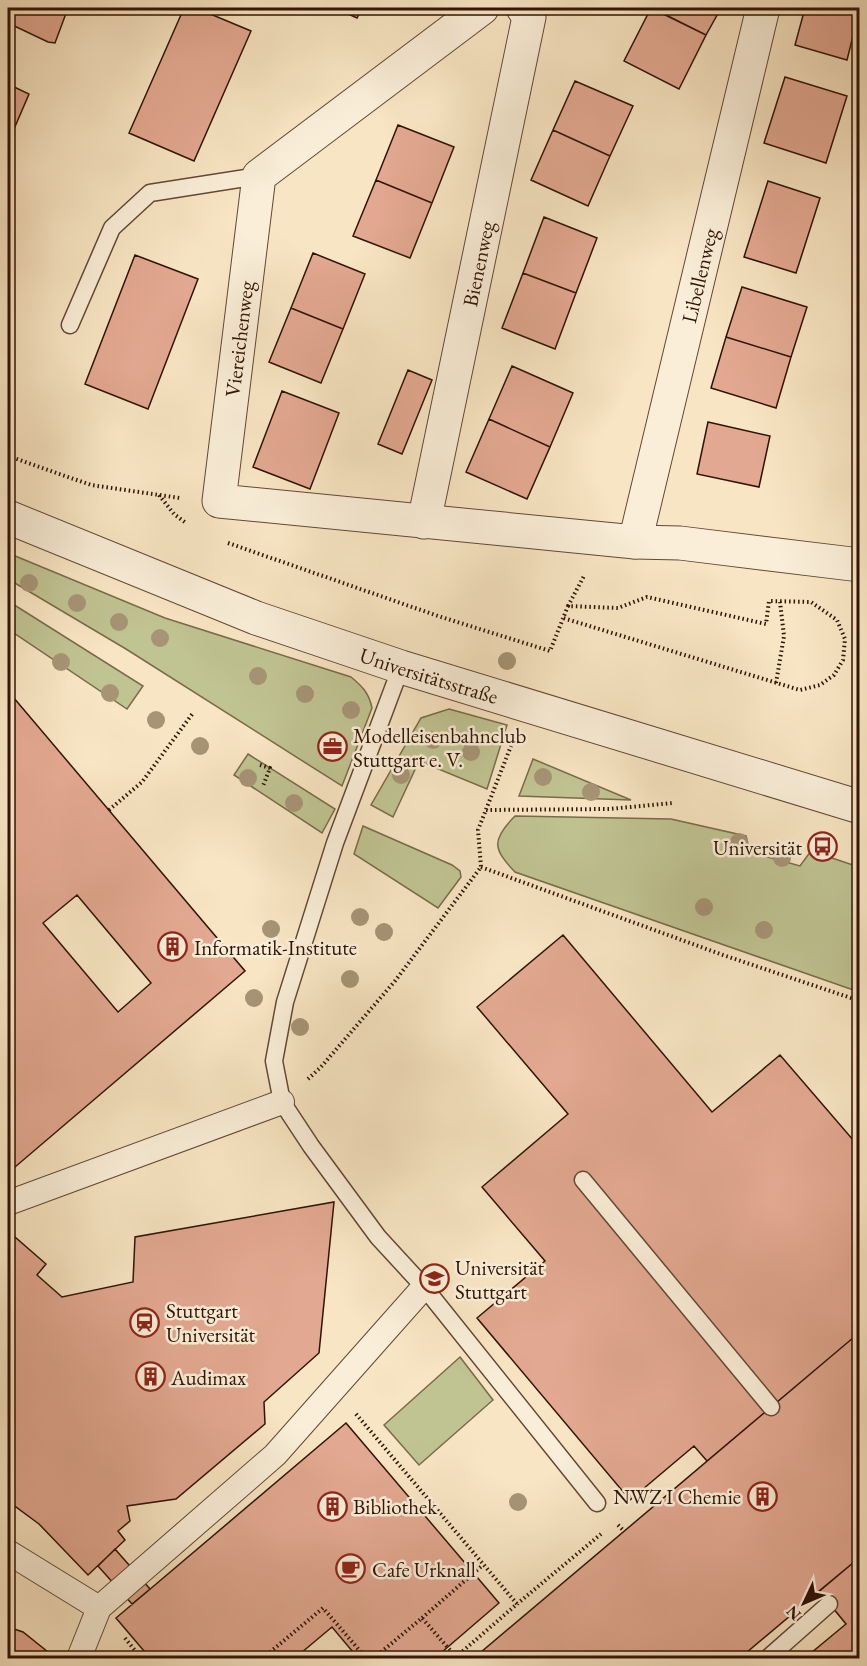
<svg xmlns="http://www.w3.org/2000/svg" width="867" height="1666" viewBox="0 0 867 1666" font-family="'EB Garamond',serif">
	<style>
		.green { fill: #c0c392; stroke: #786b4b; stroke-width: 1.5 }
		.building { fill: #e2a891; stroke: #301304; stroke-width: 1.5; fill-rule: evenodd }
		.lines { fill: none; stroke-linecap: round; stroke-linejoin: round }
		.service-casing { stroke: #624834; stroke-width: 19 }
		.pedestrian-casing { stroke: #624834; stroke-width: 26 }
		.minor-casing { stroke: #624834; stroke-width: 35 }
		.tertiary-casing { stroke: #624834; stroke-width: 35 }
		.path { stroke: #301304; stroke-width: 4; stroke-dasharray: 1.5 3; stroke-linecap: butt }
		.service { stroke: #faeed8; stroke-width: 16 }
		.pedestrian { stroke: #faeed8; stroke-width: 24 }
		.minor { stroke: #faeed8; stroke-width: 33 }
		.tertiary { stroke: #faeed8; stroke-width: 33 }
		.tree { fill: #a69475 }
		.labels { text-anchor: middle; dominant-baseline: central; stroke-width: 5; stroke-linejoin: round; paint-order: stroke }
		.street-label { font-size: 21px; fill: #301304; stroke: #faeed8 }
		.poi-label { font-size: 21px; fill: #301304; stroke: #faeed8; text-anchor: start }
	</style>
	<rect width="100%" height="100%" fill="#f8e5c3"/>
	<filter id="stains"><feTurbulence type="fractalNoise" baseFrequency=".00333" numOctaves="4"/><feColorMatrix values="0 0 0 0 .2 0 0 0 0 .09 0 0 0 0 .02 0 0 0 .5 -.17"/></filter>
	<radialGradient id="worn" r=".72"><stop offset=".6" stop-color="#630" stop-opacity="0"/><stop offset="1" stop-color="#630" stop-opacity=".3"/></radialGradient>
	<path class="green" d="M 8,553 L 165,618 L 351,677 C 362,686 369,693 372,708 L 342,786 L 126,649 L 8,579 Z
		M 8,601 L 143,686 L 127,709 L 8,629 Z
		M 449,709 L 507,725 L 487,789 L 419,761 L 393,817 L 371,805 L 421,718 Z
		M 248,754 L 335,809 L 322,833 L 234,775 Z
		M 533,759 L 631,800 L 519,796 Z
		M 515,816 L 671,819 L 746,836 L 750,852 L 800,866 L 811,851 L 859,867 L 859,992 L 515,872 C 493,849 491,840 515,816 Z
		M 363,826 L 452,865 L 460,871 L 461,877 L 438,908 L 354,854 Z
		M 460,1357 L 493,1400 L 419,1465 L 384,1425 Z"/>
	<path class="building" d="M 8,8 L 68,8 L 55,43 L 48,42 L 8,23 Z
		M 184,8 L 196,8 L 251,31 L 194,161 L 129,133 Z
		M 335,8 L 362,8 L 357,18 Z
		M 651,8 L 706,35 L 679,89 L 624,61 Z
		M 652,8 L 721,8 L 706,35 Z
		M 805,8 L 860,8 L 847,60 L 795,45 Z
		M 785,77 L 847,96 L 826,163 L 764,143 Z
		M 575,81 L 633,106 L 610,156 L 553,130 Z
		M 8,84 L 29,94 L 8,143 Z
		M 398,125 L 454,147 L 432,203 L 376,180 Z
		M 553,130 L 610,156 L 588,206 L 531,180 Z
		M 376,180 L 432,203 L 410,258 L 353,236 Z
		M 768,181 L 820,198 L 796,273 L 744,257 Z
		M 544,217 L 597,238 L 576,293 L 523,273 Z
		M 313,253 L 365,274 L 343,329 L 291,308 Z
		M 135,255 L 198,279 L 148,409 L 85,384 Z
		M 523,273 L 576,293 L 555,349 L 502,328 Z
		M 742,287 L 807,307 L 791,357 L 726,337 Z
		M 291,308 L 343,329 L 321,383 L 269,362 Z
		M 726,337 L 791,357 L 776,408 L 711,388 Z
		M 512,366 L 573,393 L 550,447 L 489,419 Z
		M 408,370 L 432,380 L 402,454 L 378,444 Z
		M 282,391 L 339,413 L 310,489 L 253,467 Z
		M 489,419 L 550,447 L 527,499 L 466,472 Z
		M 708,422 L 770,436 L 759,487 L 697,474 Z
		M 8,691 L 245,971 L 8,1173 ZM 77,895 L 151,983 L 118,1012 L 43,923 Z
		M 563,935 L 712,1112 L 780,1055 L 860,1148 L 860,1332 L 707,1461 L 694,1446 L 630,1500 L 477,1318 L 545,1261 L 482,1187 L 568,1114 L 477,1007 Z
		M 334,1202 L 319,1353 L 264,1402 L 265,1424 L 176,1499 L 127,1506 L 130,1521 L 118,1531 L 125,1540 L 88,1575 L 39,1524 L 8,1501 L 8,1231 L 46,1264 L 37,1275 L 62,1297 L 133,1282 L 135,1237 Z
		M 860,1332 L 860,1557 L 740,1658 L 474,1658 Z
		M 346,1423 L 499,1603 L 435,1658 L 358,1658 L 332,1627 L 295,1658 L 150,1658 L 116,1618 Z
		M 115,1549 L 150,1589 L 132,1604 L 98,1566 Z
		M 860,1557 L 860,1658 L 805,1658 L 846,1624 L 819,1591 Z
		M 8,1627 L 23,1632 L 48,1652 L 52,1658 L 8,1658 Z"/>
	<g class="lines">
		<defs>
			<path id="service" d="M 70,325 L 112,228 L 150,193 L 259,176
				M 401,667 L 335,843 L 285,1002 L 274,1061 L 282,1102 L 311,1146 L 378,1237 L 424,1287 L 597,1503
				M 583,1180 L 771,1407
				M 768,1658 L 829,1604"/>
			<path id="pedestrian" d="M 8,1203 L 282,1102
				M 8,1552 L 99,1608
				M 79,1658 L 99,1608 L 275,1455 L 424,1287"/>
			<g id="minor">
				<path d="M 482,8 L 259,176 L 219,501 L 635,542 L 680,543 L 860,565"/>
				<path id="s1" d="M 424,522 L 529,17 L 523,8"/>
				<path id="s2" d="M 635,542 L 763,8"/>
			</g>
			<g id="tertiary">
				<path id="s3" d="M 8,517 L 256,618 L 401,667 L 860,807"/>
			</g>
		</defs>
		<use href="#service" class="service-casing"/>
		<use href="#pedestrian" class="pedestrian-casing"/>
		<use href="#minor" class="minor-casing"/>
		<use href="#tertiary" class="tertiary-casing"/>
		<path class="path" d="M 8,456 L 91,485 L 180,498
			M 159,495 L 174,514 L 186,523
			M 228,543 L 438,616 L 550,651 L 568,606 L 618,608 L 647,597 L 766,624 L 769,601 L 811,602 L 837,620 L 845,639 L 843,660 L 834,675 L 820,685 L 800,690 L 563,618
			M 568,606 L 584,576
			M 776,683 L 784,636 L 780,602
			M 260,765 L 270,768 L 263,786
			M 109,810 L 142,782 L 193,713
			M 486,810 L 609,809 L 673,803
			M 481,867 L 723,955 L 860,1001
			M 308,1079 L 321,1067 L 395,981 L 481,867 L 478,830 L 511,746
			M 8,1408 L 8,1406
			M 356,1414 L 517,1604 L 456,1657 L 457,1658
			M 618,1525 L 624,1531
			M 517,1604 L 601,1534
			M 422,1618 L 483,1565
			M 125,1638 L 141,1658
			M 263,1658 L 323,1608 L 366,1658
			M 374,1658 L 422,1618 L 456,1657"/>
		<use href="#service" class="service"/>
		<use href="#pedestrian" class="pedestrian"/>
		<use href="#minor" class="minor"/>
		<use href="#tertiary" class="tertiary"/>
	</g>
	<g class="tree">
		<circle cx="29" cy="583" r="9"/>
		<circle cx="77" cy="603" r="9"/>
		<circle cx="119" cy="622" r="9"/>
		<circle cx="160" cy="638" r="9"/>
		<circle cx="507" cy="661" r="9"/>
		<circle cx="61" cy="662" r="9"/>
		<circle cx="258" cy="676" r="9"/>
		<circle cx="110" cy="693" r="9"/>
		<circle cx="305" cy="694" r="9"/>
		<circle cx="351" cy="710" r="9"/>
		<circle cx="156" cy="720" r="9"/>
		<circle cx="433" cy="740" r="9"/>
		<circle cx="200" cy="746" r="9"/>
		<circle cx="471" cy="752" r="9"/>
		<circle cx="401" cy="775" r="9"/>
		<circle cx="543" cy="777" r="9"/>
		<circle cx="248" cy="778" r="9"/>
		<circle cx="591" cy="792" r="9"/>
		<circle cx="294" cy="803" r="9"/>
		<circle cx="739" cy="842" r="9"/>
		<circle cx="782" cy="858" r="9"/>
		<circle cx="704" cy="907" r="9"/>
		<circle cx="360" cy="917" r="9"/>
		<circle cx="271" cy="929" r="9"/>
		<circle cx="764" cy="930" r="9"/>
		<circle cx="384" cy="932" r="9"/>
		<circle cx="350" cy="979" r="9"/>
		<circle cx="254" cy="998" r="9"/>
		<circle cx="300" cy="1027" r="9"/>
		<circle cx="518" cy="1502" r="9"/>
	</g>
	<defs>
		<symbol id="office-ring" viewBox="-11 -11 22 22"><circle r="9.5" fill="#faeed8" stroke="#8f2418" stroke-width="1.5"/><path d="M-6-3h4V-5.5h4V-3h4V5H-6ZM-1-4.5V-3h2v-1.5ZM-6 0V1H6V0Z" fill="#8f2418"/></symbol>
		<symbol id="bus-ring" viewBox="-11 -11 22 22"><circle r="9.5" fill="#faeed8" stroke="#8f2418" stroke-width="1.5"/><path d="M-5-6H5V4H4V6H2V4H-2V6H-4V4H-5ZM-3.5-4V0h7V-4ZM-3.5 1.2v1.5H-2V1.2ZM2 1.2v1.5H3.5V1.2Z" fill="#8f2418"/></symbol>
		<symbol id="building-ring" viewBox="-11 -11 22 22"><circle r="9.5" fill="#faeed8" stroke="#8f2418" stroke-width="1.5"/><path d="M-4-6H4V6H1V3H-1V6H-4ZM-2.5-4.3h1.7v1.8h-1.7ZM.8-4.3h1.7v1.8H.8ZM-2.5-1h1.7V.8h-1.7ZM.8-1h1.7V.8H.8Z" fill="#8f2418"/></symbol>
		<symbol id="university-ring" viewBox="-11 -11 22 22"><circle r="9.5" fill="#faeed8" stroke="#8f2418" stroke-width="1.5"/><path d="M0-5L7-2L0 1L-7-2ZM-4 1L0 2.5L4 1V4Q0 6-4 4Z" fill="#8f2418"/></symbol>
		<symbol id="station-ring" viewBox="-11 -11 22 22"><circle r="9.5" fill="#faeed8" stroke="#8f2418" stroke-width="1.5"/><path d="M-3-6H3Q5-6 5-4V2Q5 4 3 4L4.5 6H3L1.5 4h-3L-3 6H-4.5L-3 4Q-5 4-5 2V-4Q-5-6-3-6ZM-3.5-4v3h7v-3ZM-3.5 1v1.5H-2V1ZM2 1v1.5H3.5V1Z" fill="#8f2418"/></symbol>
		<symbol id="cafe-ring" viewBox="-11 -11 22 22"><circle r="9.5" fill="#faeed8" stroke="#8f2418" stroke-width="1.5"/><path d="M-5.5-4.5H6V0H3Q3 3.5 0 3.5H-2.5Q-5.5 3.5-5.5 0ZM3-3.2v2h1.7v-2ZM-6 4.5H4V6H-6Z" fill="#8f2418"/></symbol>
	</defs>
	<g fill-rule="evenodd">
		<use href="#office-ring" x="316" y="730" width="33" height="33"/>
		<use href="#bus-ring" x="806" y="830" width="33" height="33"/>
		<use href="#building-ring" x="156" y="930" width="33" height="33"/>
		<use href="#university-ring" x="418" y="1262" width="33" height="33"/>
		<use href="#station-ring" x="128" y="1306" width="33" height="33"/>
		<use href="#building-ring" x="134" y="1360" width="33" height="33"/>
		<use href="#building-ring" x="746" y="1480" width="33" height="33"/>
		<use href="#building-ring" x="316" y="1490" width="33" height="33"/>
		<use href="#cafe-ring" x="334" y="1552" width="33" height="33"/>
	</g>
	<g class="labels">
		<g class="street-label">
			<text stroke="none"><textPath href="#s1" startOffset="264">Bienenweg</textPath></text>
			<text stroke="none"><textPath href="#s2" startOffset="274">Libellenweg</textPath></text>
			<text transform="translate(239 339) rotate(-83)">Viereichenweg</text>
			<text stroke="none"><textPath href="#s3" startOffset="450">Universitätsstraße</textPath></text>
		</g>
		<g class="poi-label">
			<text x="353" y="735">Modelleisenbahnclub<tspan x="353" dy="24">Stuttgart e. V.</tspan></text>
			<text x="802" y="847" text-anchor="end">Universität</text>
			<text x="194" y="947">Informatik-Institute</text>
			<text x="455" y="1267">Universität<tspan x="455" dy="24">Stuttgart</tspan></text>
			<text x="166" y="1310">Stuttgart<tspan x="166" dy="24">Universität</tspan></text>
			<text x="171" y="1377">Audimax</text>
			<text x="741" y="1496" text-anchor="end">NWZ I Chemie</text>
			<text x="353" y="1506">Bibliothek</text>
			<text x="372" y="1569">Cafe Urknall</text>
		</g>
	</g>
	<rect width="867" height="1666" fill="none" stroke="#f8e5c3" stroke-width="30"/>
	<rect x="9" y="9" width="849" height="1648" fill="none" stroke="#301304" stroke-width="3"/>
	<rect x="15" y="15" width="837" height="1636" fill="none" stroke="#301304" stroke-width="1.5"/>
	<g transform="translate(804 1603) rotate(226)" stroke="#faeed8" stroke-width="4.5" paint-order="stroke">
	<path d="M0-4.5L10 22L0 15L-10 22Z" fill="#301304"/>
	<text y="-9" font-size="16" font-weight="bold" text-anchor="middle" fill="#301304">N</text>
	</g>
	<rect width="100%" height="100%" filter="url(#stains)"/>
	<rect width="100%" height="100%" fill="url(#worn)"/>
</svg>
